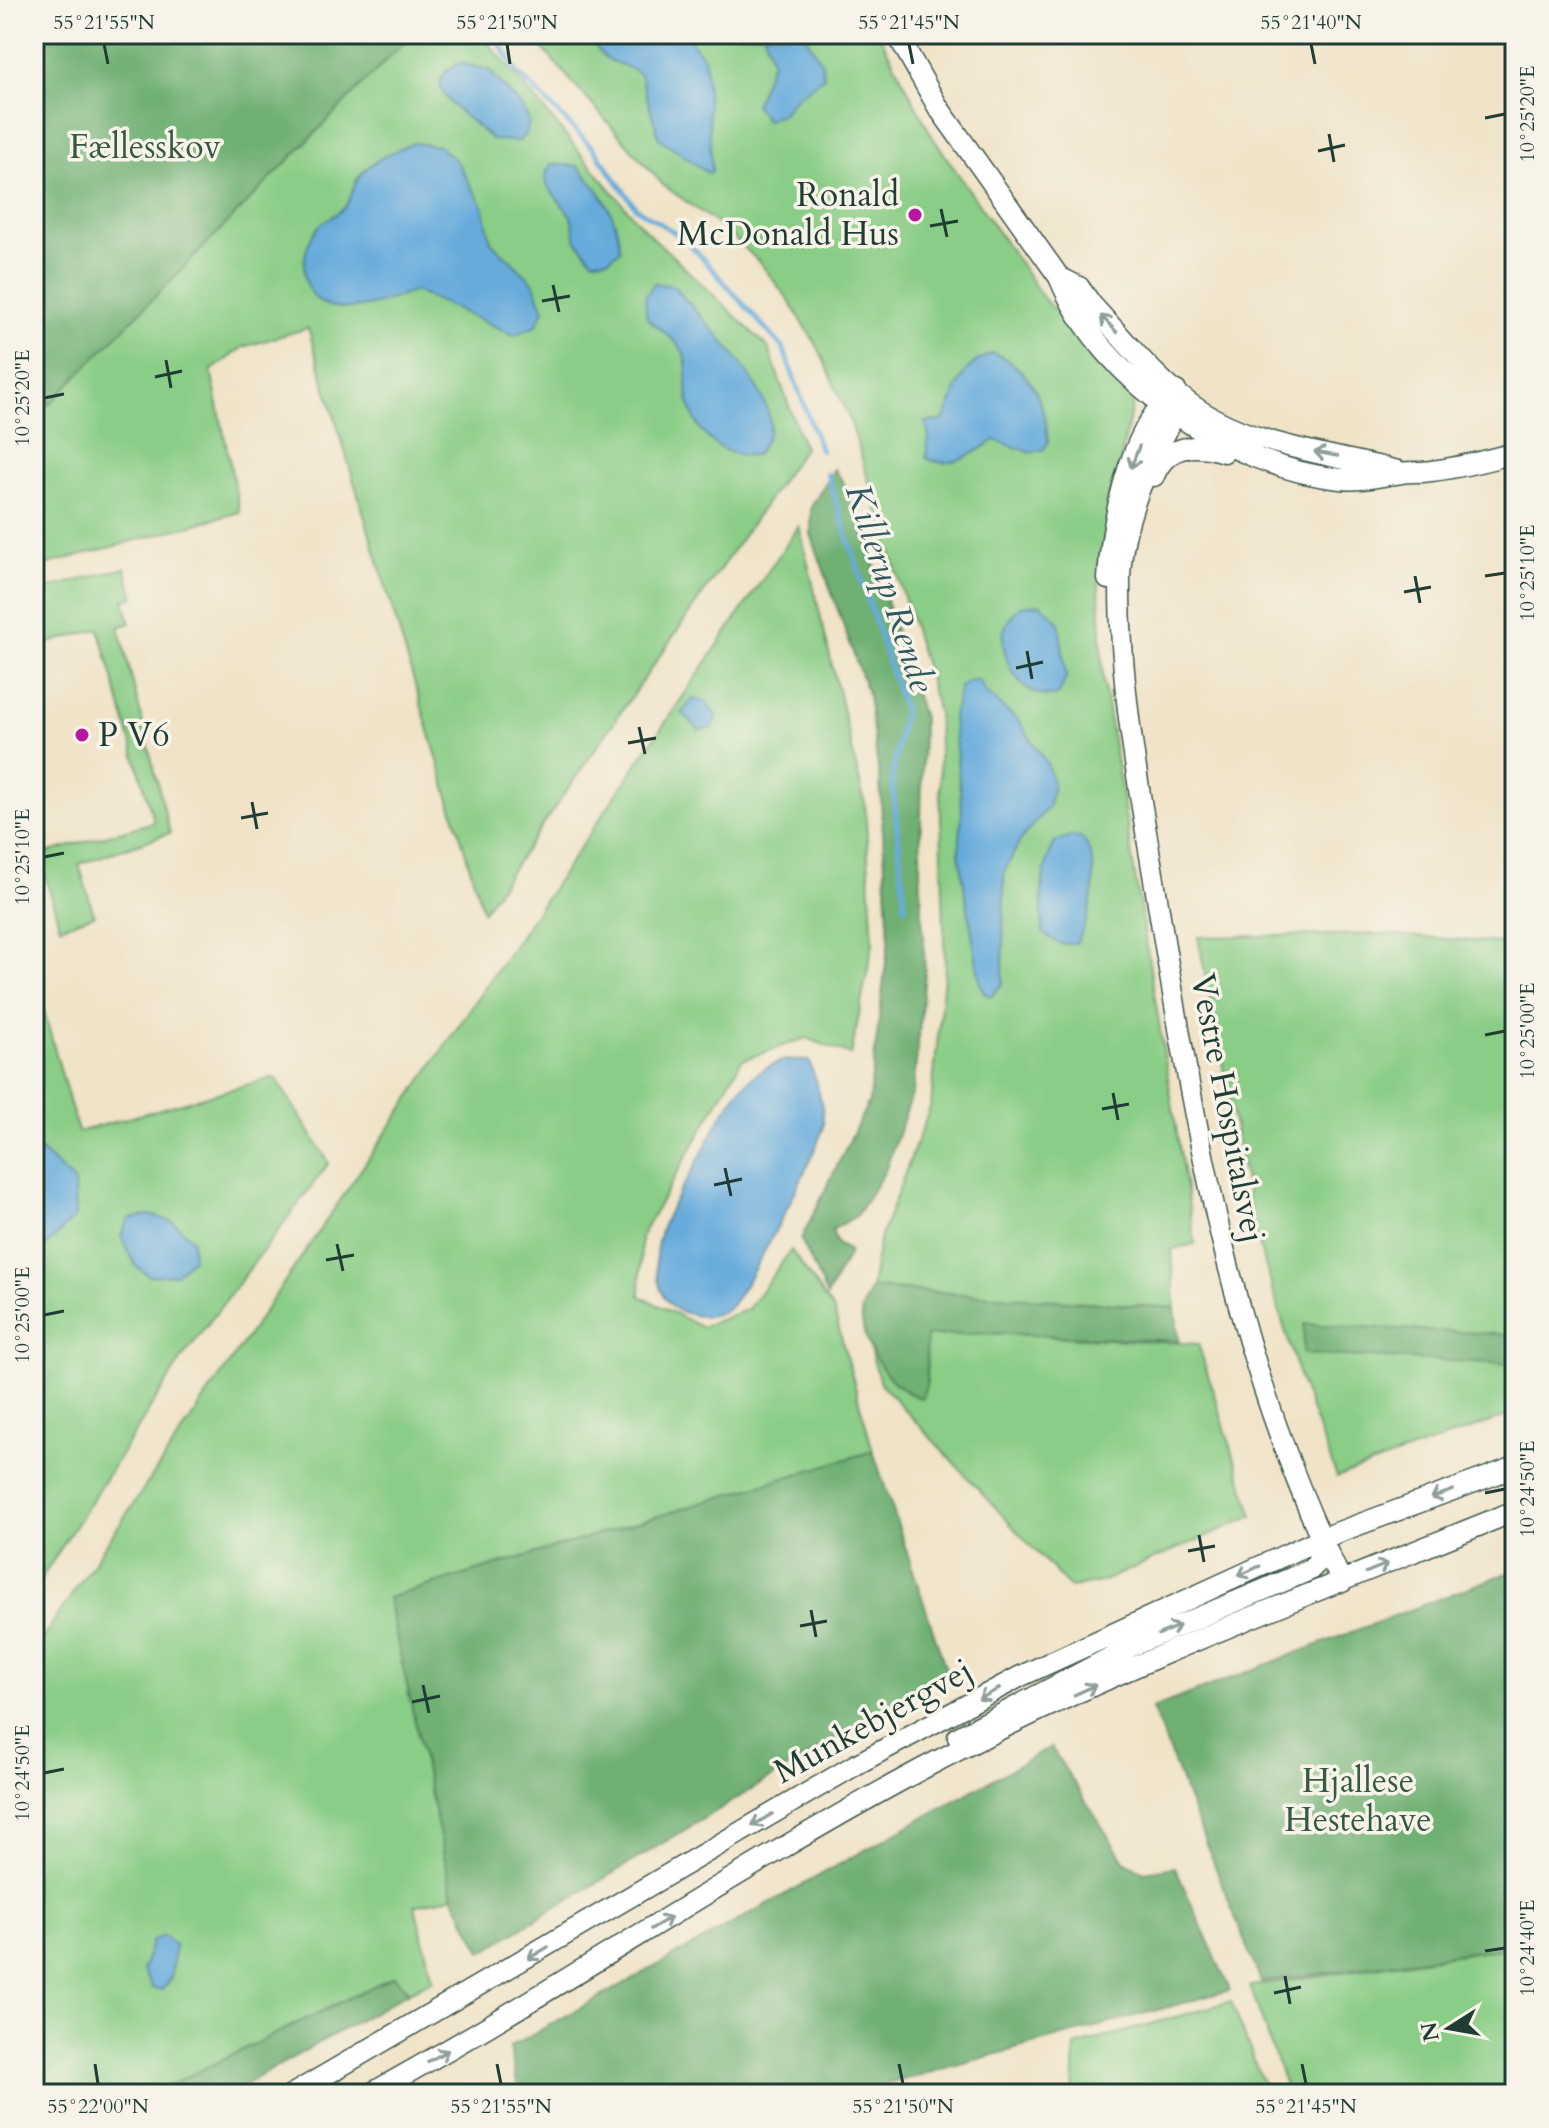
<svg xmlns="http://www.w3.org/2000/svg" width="1549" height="2128" viewBox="0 0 1549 2128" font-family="Cardo,serif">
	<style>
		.green { fill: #8acd86; stroke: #54855d; stroke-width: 2 }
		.forest { fill: #6fb073; stroke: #477654; stroke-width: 2 }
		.water { fill: #66abdc; stroke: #427488; stroke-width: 2 }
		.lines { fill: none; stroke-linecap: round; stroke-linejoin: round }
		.stream { stroke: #66abdc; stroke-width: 5 }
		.secondary-casing { stroke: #3e564a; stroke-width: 23 }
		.secondary { stroke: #fff; stroke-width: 20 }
		.oneway { stroke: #8f9e9a }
		.ticks { fill: none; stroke: #1f3d34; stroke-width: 3 }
		.poi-dot { fill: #b5179e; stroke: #f7f3e8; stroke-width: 3 }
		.labels { text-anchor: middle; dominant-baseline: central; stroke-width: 7; stroke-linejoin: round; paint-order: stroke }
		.park-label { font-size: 34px; fill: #345a44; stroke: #f7f3e8 }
		.poi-label { font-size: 34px; fill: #1f3d34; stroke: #f7f3e8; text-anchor: end }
		.street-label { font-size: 34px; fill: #1f3d34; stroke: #f7f3e8 }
		.water-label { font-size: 36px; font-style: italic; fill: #31585e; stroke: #f7f3e8 }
		.neatline { fill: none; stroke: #1f3d34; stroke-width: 3 }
		.ticks-label { font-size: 20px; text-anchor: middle; fill: #1f3d34 }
	</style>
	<rect width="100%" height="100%" fill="#f7f3e8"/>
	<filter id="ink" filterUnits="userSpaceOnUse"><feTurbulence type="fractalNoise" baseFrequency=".0125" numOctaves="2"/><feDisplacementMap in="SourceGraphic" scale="16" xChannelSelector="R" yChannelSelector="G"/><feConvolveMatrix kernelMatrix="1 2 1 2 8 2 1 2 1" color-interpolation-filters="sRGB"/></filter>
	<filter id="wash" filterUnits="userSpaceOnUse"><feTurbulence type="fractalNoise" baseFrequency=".006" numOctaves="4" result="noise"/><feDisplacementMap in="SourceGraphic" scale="32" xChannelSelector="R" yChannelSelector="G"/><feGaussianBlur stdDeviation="1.8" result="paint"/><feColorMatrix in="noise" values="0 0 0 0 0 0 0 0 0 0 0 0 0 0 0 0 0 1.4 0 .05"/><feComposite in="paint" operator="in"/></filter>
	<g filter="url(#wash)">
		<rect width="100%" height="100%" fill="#f0e3c7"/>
		<path class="green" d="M 412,34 L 481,34 L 643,228 L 768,347 L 804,448 L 483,911 L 308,328 L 243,347 L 211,371 L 240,512 L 34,568 L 34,360 L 49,405 Z
			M 530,34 L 879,34 L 932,136 L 1044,299 L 1134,397 L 1098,566 L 1103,679 L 1195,1244 L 1172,1249 L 1175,1308 L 871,1288 L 879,1241 L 931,1105 L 945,966 L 938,713 L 926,669 L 851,423 L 819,349 L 788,299 L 760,263 L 726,230 L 663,185 Z
			M 799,526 L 865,804 L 873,943 L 851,1055 L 806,1038 L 742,1060 L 641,1236 L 640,1296 L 701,1327 L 748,1309 L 791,1250 L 834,1311 L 873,1451 L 388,1598 L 453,1896 L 415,1906 L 433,1980 L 409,1992 L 394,1976 L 152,2094 L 34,2094 L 34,1650 Z
			M 125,568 L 134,597 L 124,600 L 130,623 L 119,627 L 170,833 L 79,864 L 94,915 L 60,927 L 39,855 L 154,822 L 99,629 L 34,647 L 34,592 Z
			M 1379,934 L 1515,944 L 1515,1413 L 1337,1477 L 1302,1386 L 1254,1228 L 1198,937 Z
			M 34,976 L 78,1132 L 275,1077 L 329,1163 L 183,1357 L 34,1590 Z
			M 987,1333 L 1198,1344 L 1253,1516 L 1101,1582 L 1070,1588 L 880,1383 L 869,1346 C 884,1369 894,1391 921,1398 L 927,1382 L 925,1336 Z
			M 1515,1946 L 1515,2094 L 1288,2094 L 1250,1986 Z
			M 1231,2001 L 1267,2094 L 1073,2094 L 1075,2046 Z"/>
		<path class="forest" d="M 34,34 L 412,34 L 49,405 L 34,360 Z
			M 834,469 L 853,497 L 923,718 L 920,870 L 925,973 L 913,1092 L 885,1171 L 856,1216 L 832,1230 L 837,1244 L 850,1251 L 827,1296 L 801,1239 L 869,1101 L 889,938 L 880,782 L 868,695 L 811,534 L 811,507 Z
			M 871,1288 L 1175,1308 L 1179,1341 L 987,1333 L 926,1336 L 927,1382 L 922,1398 C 890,1390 865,1350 861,1317 C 860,1309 867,1297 871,1288 Z
			M 1304,1324 L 1515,1335 L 1515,1364 L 1303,1354 Z
			M 873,1451 L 947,1672 L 482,1952 L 453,1896 L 388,1598 Z
			M 1515,1570 L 1515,1946 L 1261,1982 L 1152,1708 Z
			M 1051,1747 L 1124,1861 L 1144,1872 L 1175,1867 L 1230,1990 L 851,2094 L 519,2094 L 510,2047 Z
			M 394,1976 L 409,1992 L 228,2094 L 152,2094 Z"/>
		<path class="water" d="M 589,34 L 686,34 L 705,60 L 712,171 L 708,173 L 659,138 L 640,74 C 613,57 605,68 589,34 Z
			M 764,34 L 804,34 L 822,63 L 824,77 L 795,98 L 782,114 L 766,120 L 755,105 L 772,61 Z
			M 460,63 L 489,70 L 523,108 L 529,121 L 527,132 L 519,141 L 492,140 C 478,122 407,86 460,63 Z
			M 413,143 L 439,146 L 457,162 L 483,206 L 491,242 L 533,282 L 544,310 L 536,326 L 514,335 L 415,291 C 383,302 316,330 305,277 C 302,260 307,241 319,226 C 326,219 337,215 344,208 C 350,201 353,189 357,180 C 367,162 394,151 413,143 Z
			M 551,164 L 578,166 C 601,191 618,215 620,250 L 609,259 L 593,260 L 576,240 L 571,216 L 548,187 L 545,176 Z
			M 654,283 L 674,286 C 701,319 765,379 770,422 C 771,434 763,445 756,455 C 720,459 693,431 688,396 C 685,381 690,367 683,352 C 676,339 658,328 647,318 L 645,296 Z
			M 993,353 C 1032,368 1045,403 1048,442 L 1043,450 L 1030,452 L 995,440 C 974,453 951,471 926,458 L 929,436 L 925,422 L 942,421 C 962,390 951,370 993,353 Z
			M 1041,604 L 1059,622 L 1066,677 L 1059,694 C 1025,706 996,658 1005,627 C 1007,620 1015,612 1020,606 Z
			M 970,680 L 978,680 L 986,693 L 1019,721 L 1047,764 L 1053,783 L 1049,806 L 1021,839 L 1004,872 L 1003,983 L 992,996 L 985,994 L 980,983 L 959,853 L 962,811 L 953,716 L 960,687 Z
			M 693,699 L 706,702 L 716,716 L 712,728 L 699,730 L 682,713 Z
			M 1070,836 L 1083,839 C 1102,866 1092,916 1076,943 L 1060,944 L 1043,933 C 1041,900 1039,872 1055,842 Z
			M 786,1060 L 809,1061 C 816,1080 824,1105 823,1126 C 821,1146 743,1299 727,1309 C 711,1319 697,1317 680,1311 C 672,1308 664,1298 661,1290 C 644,1242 672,1206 695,1166 C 719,1123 736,1073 786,1060 Z
			M 34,1145 L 74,1181 L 75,1217 L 40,1252 L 34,1254 Z
			M 150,1215 L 173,1222 L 192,1239 L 193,1258 L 176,1274 L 149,1276 L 135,1265 L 121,1236 L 129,1219 Z
			M 162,1936 L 175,1945 L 171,1979 L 162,1990 L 152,1988 L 143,1970 L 152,1941 Z"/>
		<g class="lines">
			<path class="stream" d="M 494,34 L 518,73 L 594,149 L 636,208 L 686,240 L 783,348 L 821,451
				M 827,474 L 904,710 L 892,778 L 905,907"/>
		</g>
	</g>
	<g filter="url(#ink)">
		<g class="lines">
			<defs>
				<path id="secondary" d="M 897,34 L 938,107 L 1059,277 C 1101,381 1230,468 1340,479 C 1362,481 1380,476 1401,473 C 1411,471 1421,473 1431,471 C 1460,468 1487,460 1515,453
					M 1059,277 L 1079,287 L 1091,304 C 1121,336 1150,373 1185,400 C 1244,446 1328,453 1398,471
					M 1176,391 C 1176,422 1164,433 1152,460 C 1135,496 1121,538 1120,578 C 1119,691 1142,805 1160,916 C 1198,1147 1237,1370 1342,1582
					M 1154,476 C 1167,444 1195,443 1224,452
					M 1108,579 C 1111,525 1128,434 1170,396
					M 958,1737 L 1136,1644 L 1310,1570 L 1318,1562 L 1320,1539
					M 293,2094 L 857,1764 L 1021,1676 L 1320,1539 L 1515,1467
					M 370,2094 C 557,1991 734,1870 922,1769 C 1112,1668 1316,1592 1515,1511"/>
			</defs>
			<use href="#secondary" class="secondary-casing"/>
			<use href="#secondary" class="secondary"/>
		</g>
		<defs><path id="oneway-shaft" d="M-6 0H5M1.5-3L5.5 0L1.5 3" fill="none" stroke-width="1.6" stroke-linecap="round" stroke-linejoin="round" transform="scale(2)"/></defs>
		<g class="oneway">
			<use href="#oneway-shaft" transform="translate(1109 324) rotate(-134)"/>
			<use href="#oneway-shaft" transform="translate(1326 454) rotate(-170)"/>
			<use href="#oneway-shaft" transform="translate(1135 457) rotate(111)"/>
			<use href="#oneway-shaft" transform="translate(1442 1494) rotate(160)"/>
			<use href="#oneway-shaft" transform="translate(1377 1568) rotate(-22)"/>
			<use href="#oneway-shaft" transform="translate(1249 1571) rotate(155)"/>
			<use href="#oneway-shaft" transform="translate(1169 1630) rotate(-23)"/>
			<use href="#oneway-shaft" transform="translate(1085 1690) rotate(-25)"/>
			<use href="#oneway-shaft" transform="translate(989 1694) rotate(152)"/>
			<use href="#oneway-shaft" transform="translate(762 1820) rotate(149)"/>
			<use href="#oneway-shaft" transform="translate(661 1923) rotate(-31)"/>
			<use href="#oneway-shaft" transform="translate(538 1953) rotate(149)"/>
			<use href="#oneway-shaft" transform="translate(438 2056) rotate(-29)"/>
		</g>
	</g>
	<path class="ticks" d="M 104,44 L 108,64M 507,44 L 510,64M 909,44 L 913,64M 1311,44 L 1315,64M 1485,118 L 1505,114M 1329,134 L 1334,162M 1318,151 L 1345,145M 941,209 L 947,237M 930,226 L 958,221M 553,285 L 559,312M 542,301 L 570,296M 166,360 L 171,388M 155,377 L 182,371M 44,398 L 64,394M 1415,576 L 1420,603M 1485,576 L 1505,573M 1404,592 L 1431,587M 1027,651 L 1032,679M 1016,668 L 1043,662M 639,727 L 645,754M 628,743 L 656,738M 252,802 L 257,829M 241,818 L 268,813M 44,857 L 64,853M 1485,1035 L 1505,1031M 1113,1093 L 1118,1120M 1102,1109 L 1129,1104M 725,1168 L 731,1196M 714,1185 L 742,1179M 337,1244 L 343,1271M 326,1260 L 354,1255M 44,1315 L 64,1311M 1485,1493 L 1505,1489M 1199,1535 L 1204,1562M 1188,1551 L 1215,1546M 811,1610 L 816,1637M 800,1626 L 827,1621M 423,1685 L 429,1713M 412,1702 L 440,1696M 44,1773 L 64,1769M 1485,1951 L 1505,1948M 1285,1976 L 1290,2004M 1274,1993 L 1301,1987M 95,2064 L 98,2084M 497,2064 L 501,2084M 899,2064 L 903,2084M 1302,2064 L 1306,2084"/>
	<g class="poi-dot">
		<circle cx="915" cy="215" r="8"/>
		<circle cx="82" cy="735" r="8"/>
	</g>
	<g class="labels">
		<g class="park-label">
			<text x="145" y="147">Fællesskov</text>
			<text x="1358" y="1781">Hjallese<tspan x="1358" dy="39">Hestehave</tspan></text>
		</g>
		<g class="poi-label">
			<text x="899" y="195">Ronald<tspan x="899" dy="39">McDonald Hus</tspan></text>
			<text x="98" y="735" text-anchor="start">P V6</text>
		</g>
		<g class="street-label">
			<text transform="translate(1228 1108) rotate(79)">Vestre Hospitalsvej</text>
			<text transform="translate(873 1721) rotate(-29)">Munkebjergvej</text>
		</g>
		<g class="water-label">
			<text transform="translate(890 588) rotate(72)">Killerup Rende</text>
		</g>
	</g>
	<rect width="1549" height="2128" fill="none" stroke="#f7f3e8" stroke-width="88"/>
	<g transform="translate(1449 2028) rotate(259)" stroke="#f7f3e8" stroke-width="6" paint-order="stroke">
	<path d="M0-6L14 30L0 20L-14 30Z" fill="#1f3d34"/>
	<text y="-12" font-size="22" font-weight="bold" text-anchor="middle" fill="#1f3d34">N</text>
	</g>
	<rect x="44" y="44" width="1461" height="2040" class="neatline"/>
	<g class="ticks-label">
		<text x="104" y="29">55°21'55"N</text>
		<text x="507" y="29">55°21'50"N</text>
		<text x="909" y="29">55°21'45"N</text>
		<text x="1311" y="29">55°21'40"N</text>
		<text transform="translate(1527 114) rotate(-90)" y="7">10°25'20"E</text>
		<text transform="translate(22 398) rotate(-90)" y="7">10°25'20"E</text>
		<text transform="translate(1527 573) rotate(-90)" y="7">10°25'10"E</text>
		<text transform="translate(22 857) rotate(-90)" y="7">10°25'10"E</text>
		<text transform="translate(1527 1031) rotate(-90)" y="7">10°25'00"E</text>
		<text transform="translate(22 1315) rotate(-90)" y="7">10°25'00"E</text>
		<text transform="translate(1527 1489) rotate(-90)" y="7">10°24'50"E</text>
		<text transform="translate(22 1773) rotate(-90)" y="7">10°24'50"E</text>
		<text transform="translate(1527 1948) rotate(-90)" y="7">10°24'40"E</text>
		<text x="98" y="2113">55°22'00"N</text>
		<text x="501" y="2113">55°21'55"N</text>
		<text x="903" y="2113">55°21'50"N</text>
		<text x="1306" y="2113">55°21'45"N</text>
	</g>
</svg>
